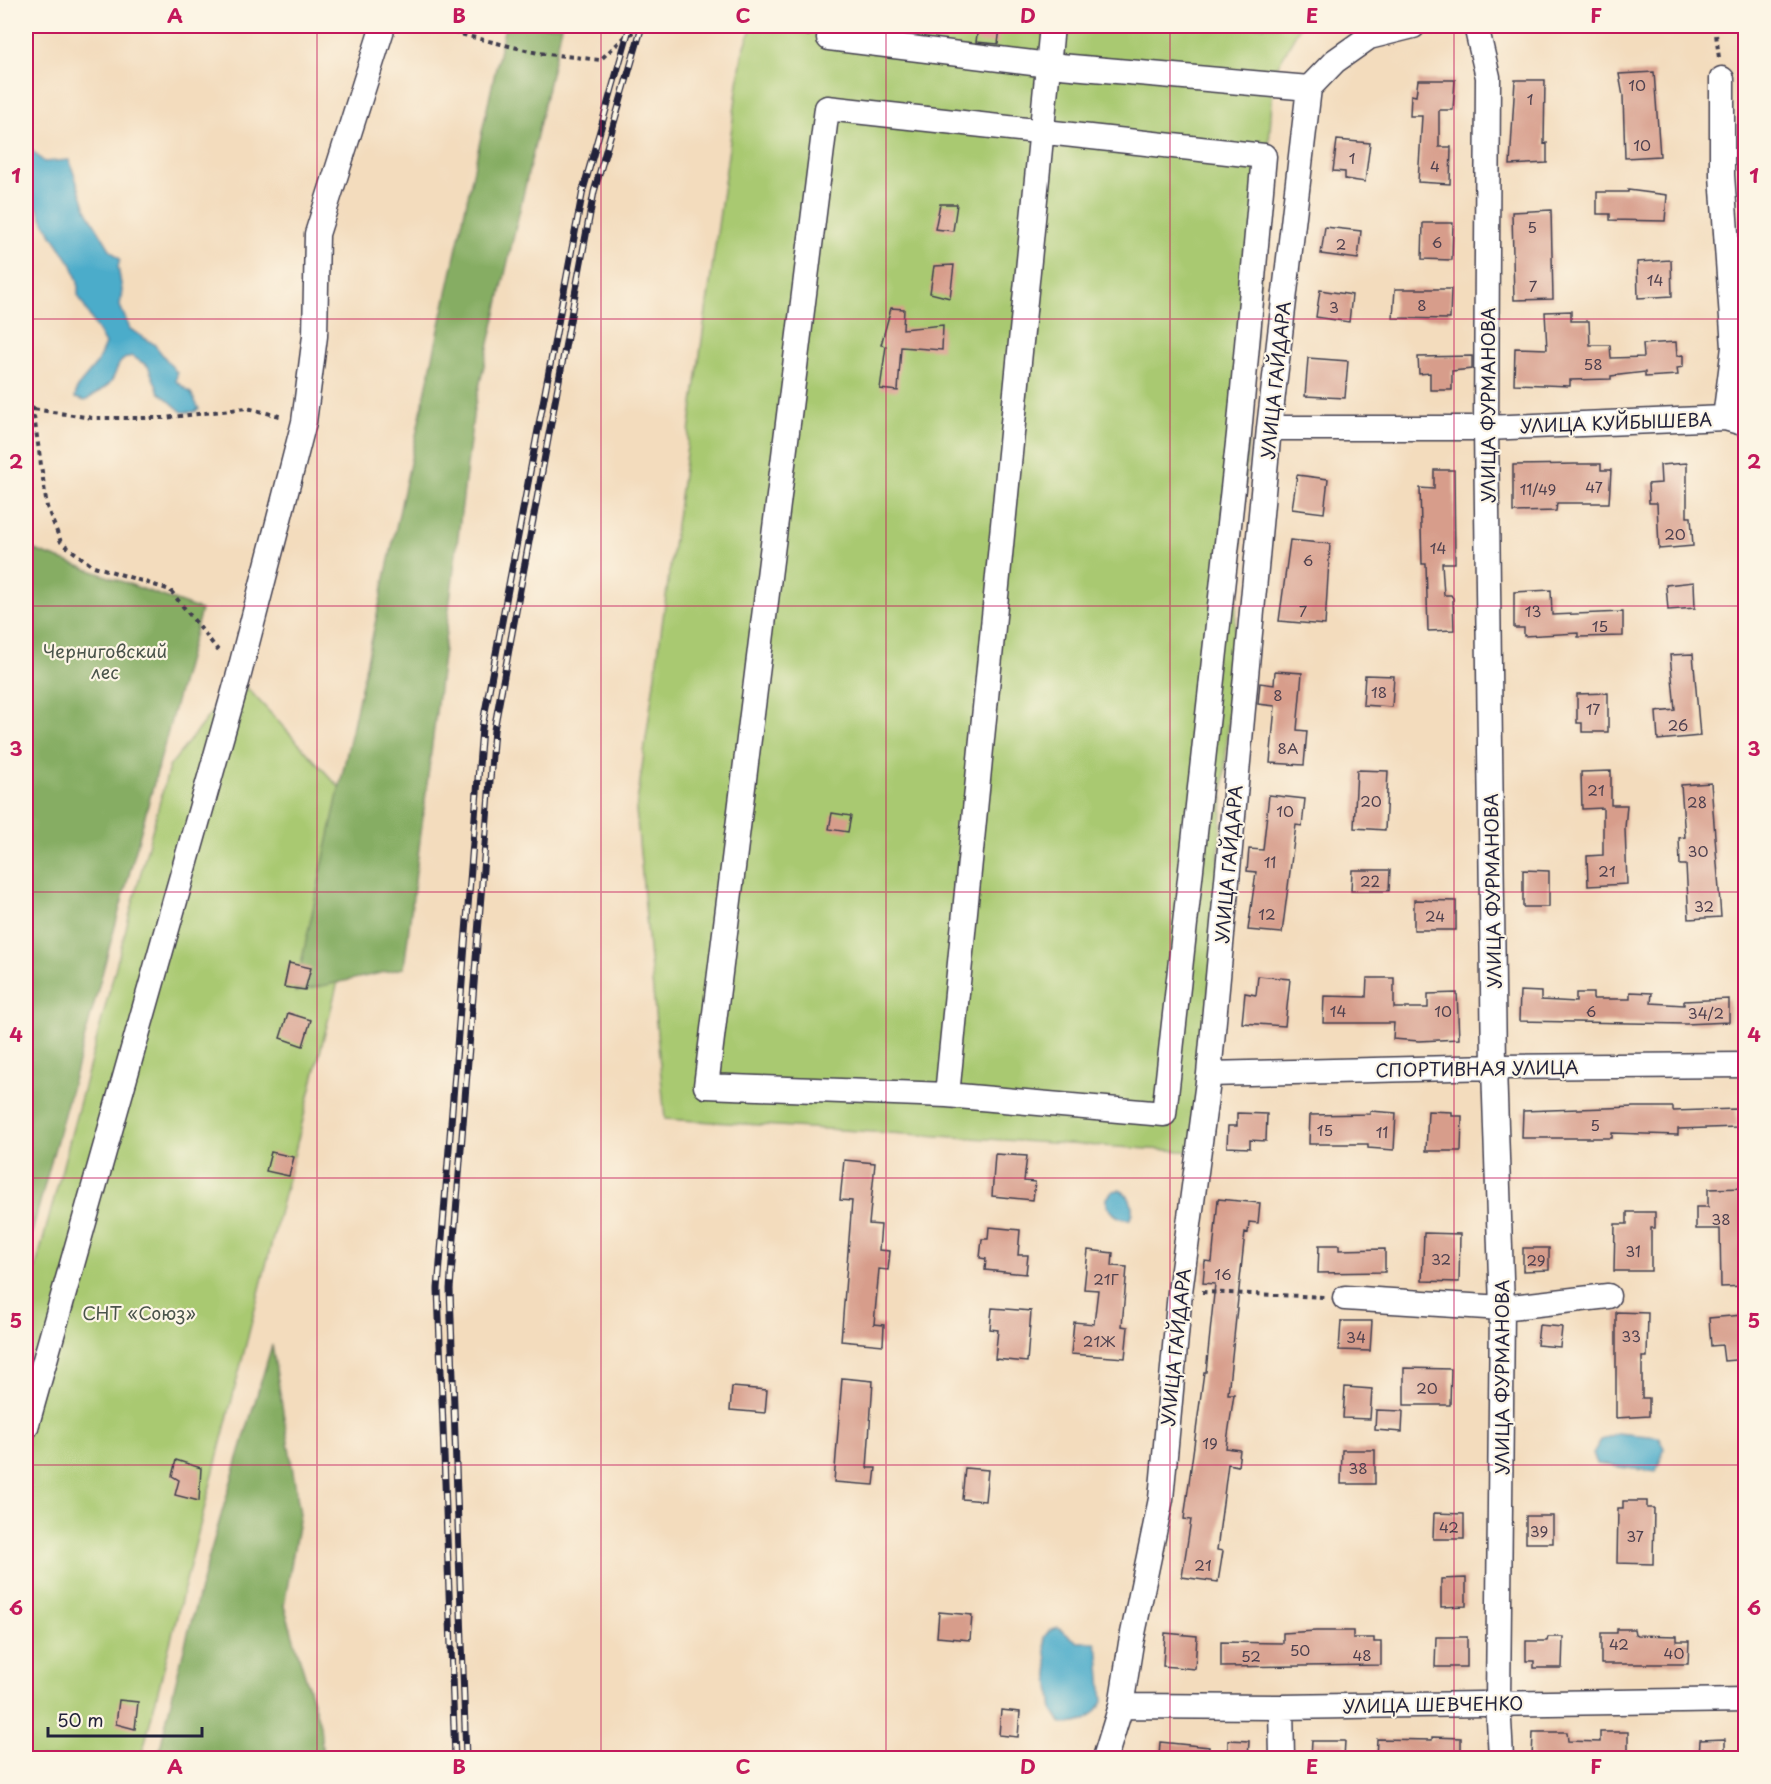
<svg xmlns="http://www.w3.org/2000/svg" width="1771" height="1784" viewBox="0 0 1771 1784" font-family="'Playpen Sans',sans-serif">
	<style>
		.green { fill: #a9c971; stroke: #667656; stroke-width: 1.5 }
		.forest { fill: #86ad63; stroke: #54684f; stroke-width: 1.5 }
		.water { fill: #4bacca; stroke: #366782; stroke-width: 1.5 }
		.building { fill: #d79d8b }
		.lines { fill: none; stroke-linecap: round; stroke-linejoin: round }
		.minor-casing { stroke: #413e4e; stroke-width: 27 }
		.path { stroke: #413e4e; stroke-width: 4; stroke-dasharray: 4.5 4.5; stroke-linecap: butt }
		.minor { stroke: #fff; stroke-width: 24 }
		.rail-casing { stroke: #22223b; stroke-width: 7 }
		.rail { stroke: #fcf5e5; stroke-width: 4.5; stroke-dasharray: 14; stroke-linecap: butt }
		.grid { fill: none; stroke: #c2185b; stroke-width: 1.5; stroke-opacity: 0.55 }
		.labels { text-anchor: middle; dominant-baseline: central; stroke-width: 4.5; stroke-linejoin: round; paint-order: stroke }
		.number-label { font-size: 15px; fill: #4f414f }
		.street-label { font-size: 18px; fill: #22223b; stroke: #fcf5e5 }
		.park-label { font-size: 18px; fill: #4a544b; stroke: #fcf5e5 }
		.neatline { fill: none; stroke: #c2185b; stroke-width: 2 }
		.grid-label { font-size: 20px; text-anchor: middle; font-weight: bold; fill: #c2185b }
	</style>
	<rect width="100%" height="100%" fill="#fcf5e5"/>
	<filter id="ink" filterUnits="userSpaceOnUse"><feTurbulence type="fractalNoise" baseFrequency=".0167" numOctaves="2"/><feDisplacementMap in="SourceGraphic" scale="12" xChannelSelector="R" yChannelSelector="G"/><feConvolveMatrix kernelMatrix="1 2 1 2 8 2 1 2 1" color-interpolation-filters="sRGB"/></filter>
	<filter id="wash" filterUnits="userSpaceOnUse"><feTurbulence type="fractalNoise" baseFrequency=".008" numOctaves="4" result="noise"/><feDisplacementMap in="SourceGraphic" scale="24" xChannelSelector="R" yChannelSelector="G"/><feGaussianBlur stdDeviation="1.35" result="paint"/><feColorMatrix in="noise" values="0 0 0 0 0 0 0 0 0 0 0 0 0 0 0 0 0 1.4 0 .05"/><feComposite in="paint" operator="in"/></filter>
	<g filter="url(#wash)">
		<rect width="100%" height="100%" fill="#f3dcbd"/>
		<path class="green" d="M 752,26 L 1300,26 L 1274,73 L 1198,1152 L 665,1119 L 636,810 L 742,55 Z
			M 238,678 L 377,828 L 141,1758 L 26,1758 L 26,1304 L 169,767 Z"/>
		<path class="forest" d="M 505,26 L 562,26 L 474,409 L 404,968 L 295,992 Z
			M 26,547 L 201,610 L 26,1254 Z
			M 272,1345 L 300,1514 L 284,1606 L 320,1725 L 323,1758 L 158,1758 C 188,1618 231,1482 272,1345 Z"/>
		<path class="water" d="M 26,145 L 44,162 L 69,160 L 87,211 L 111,251 L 120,259 L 118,267 L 122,290 L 120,306 L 130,329 L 154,344 L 177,373 L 176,381 L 191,393 L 199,409 L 194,412 L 182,412 L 159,392 L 148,366 L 132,356 C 114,360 119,373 109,384 C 103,390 92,396 85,401 L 75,398 L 77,387 L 97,363 L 105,344 L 78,295 L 78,282 L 72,265 L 46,226 L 37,207 L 26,200 Z
			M 1120,1190 C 1131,1196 1135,1207 1130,1219 C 1120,1221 1113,1214 1107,1206 L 1107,1198 L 1113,1191 Z
			M 1617,1433 L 1659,1437 L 1665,1448 L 1656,1472 L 1597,1464 L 1593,1453 L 1601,1440 Z
			M 1058,1628 L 1078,1642 L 1095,1642 L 1099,1654 L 1103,1702 C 1090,1720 1085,1724 1062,1724 L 1053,1711 L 1044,1637 L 1049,1631 Z"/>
		<g id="blocks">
			<path class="building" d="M 978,26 L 1000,28 L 998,44 L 976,42 Z
				M 1654,72 L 1660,156 L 1625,158 L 1623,96 L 1619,74 Z
				M 1418,80 L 1455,80 L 1453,110 L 1439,110 L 1439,147 L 1451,147 L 1450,184 L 1418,182 L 1422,116 L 1410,116 L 1411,95 L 1416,96 Z
				M 1515,80 L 1545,80 L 1544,144 L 1547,143 L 1547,163 L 1510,165 Z
				M 1337,140 L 1370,143 L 1365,182 L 1345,179 L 1345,172 L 1333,171 Z
				M 1628,190 L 1667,195 L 1665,221 L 1610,220 L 1610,214 L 1597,214 L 1597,192 L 1628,192 Z
				M 940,204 L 957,204 L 953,231 L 935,229 Z
				M 1551,210 L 1553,299 L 1514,300 L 1512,212 Z
				M 1423,223 L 1453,223 L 1452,260 L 1422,259 Z
				M 1325,227 L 1361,231 L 1358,259 L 1321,254 Z
				M 1671,260 L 1672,296 L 1638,298 L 1637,262 Z
				M 954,265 L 950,298 L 930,293 L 934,266 Z
				M 1395,289 L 1451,289 L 1450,319 L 1393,318 Z
				M 1320,290 L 1352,295 L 1349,322 L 1316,317 Z
				M 891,308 L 904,309 L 903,329 L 943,325 L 942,350 L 901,347 L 898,391 L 880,389 L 886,346 L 881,345 Z
				M 1571,311 L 1571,321 L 1589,321 L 1590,345 L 1610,345 L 1611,358 L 1644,357 L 1643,344 L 1676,342 L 1677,356 L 1683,355 L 1683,367 L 1677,368 L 1678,375 L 1645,377 L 1645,372 L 1611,376 L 1611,379 L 1570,380 L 1570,386 L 1514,384 L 1515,348 L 1547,349 L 1545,312 Z
				M 1472,356 L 1472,369 L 1452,371 L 1452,390 L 1430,390 L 1430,373 L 1419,374 L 1418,357 Z
				M 1308,358 L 1348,361 L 1345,398 L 1305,396 Z
				M 1687,463 L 1687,517 L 1691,517 L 1693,546 L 1659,549 L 1657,503 L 1649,503 L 1648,484 L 1661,483 L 1660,465 Z
				M 1578,464 L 1601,464 L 1601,470 L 1611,470 L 1609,503 L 1557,503 L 1556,511 L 1513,512 L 1513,465 Z
				M 1434,470 L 1454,470 L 1455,563 L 1442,563 L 1444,595 L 1451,595 L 1453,598 L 1454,630 L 1428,631 L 1426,564 L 1422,564 L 1420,488 L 1434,489 Z
				M 1297,475 L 1328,479 L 1324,513 L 1292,509 Z
				M 1290,540 L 1330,544 L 1325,625 L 1279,621 Z
				M 1694,582 L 1695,608 L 1668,610 L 1666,585 Z
				M 1551,590 L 1552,615 L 1623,612 L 1623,636 L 1578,637 L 1578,633 L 1524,636 L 1524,628 L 1514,628 L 1514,592 Z
				M 1693,654 L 1700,736 L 1658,740 L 1656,712 L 1675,710 L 1670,655 Z
				M 1275,671 L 1302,673 L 1297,730 L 1307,731 L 1304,765 L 1270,763 L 1275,706 L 1258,704 L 1260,683 L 1274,685 Z
				M 1365,675 L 1394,676 L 1392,707 L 1363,705 Z
				M 1608,693 L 1608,732 L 1582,732 L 1582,723 L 1577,723 L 1577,694 Z
				M 1357,770 L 1388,771 L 1385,830 L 1354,828 Z
				M 1611,771 L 1611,805 L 1627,805 L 1625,828 L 1627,884 L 1588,886 L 1587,856 L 1603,855 L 1603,808 L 1582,809 L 1581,772 Z
				M 1711,783 L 1721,917 L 1689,919 L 1686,865 L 1680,865 L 1679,838 L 1685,837 L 1681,785 Z
				M 1269,795 L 1305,799 L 1302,826 L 1296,825 L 1282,933 L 1248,930 L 1256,872 L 1247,871 L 1249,849 L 1263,850 Z
				M 832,813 L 851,816 L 848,832 L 829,829 Z
				M 1352,870 L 1390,870 L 1389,891 L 1351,891 Z
				M 1523,870 L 1549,871 L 1549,907 L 1523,907 Z
				M 1414,900 L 1456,901 L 1456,930 L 1414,930 Z
				M 289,963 L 311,968 L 305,990 L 284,987 Z
				M 1258,976 L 1290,979 L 1285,1026 L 1242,1023 L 1245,993 L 1256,995 Z
				M 1367,978 L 1394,978 L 1394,1008 L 1428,1008 L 1428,994 L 1457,993 L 1459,1039 L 1419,1041 L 1393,1039 L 1394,1023 L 1323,1023 L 1324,996 L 1366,997 Z
				M 1520,991 L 1541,992 L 1541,1000 L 1576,1002 L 1576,993 L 1593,993 L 1593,999 L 1630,999 L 1630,992 L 1652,993 L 1651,1003 L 1684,1005 L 1684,1001 L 1729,999 L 1729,1022 L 1686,1024 L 1519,1021 Z
				M 288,1013 L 311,1020 L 303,1046 L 280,1038 Z
				M 1634,1107 L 1673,1107 L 1673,1111 L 1736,1109 L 1737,1127 L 1678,1129 L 1678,1135 L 1612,1133 L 1612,1138 L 1522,1138 L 1523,1111 Z
				M 1370,1111 L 1396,1113 L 1394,1150 L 1368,1148 L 1368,1144 L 1309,1144 L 1310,1115 L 1370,1114 Z
				M 1428,1111 L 1452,1112 L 1452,1116 L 1462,1116 L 1461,1151 L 1426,1151 Z
				M 1237,1113 L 1267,1114 L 1266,1141 L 1250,1140 L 1250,1148 L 1227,1147 L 1228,1126 L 1237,1126 Z
				M 271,1152 L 294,1157 L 289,1176 L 266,1171 Z
				M 995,1154 L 1027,1156 L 1024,1181 L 1035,1182 L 1033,1200 L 992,1196 Z
				M 844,1160 L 875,1163 L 869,1224 L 881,1225 L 879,1250 L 890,1251 L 888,1270 L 879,1269 L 874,1324 L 884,1325 L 883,1345 L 841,1341 L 852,1201 L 840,1200 Z
				M 1746,1188 L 1746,1286 L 1721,1287 L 1720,1229 L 1696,1229 L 1696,1207 L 1708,1207 L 1708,1189 Z
				M 1218,1199 L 1260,1203 L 1258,1223 L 1249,1222 L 1248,1233 L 1245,1232 L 1228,1394 L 1234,1394 L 1226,1448 L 1240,1450 L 1238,1466 L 1228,1464 L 1217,1550 L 1223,1551 L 1218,1582 L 1182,1577 L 1191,1520 L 1184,1519 L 1204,1372 L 1206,1372 L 1215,1284 L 1203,1283 L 1205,1261 L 1212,1262 Z
				M 1627,1212 L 1655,1212 L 1655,1228 L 1651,1228 L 1651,1271 L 1614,1271 L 1615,1224 L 1627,1224 Z
				M 989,1227 L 1020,1230 L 1018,1255 L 1028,1255 L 1026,1274 L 985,1270 L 986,1259 L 980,1258 L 982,1239 L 988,1239 Z
				M 1424,1233 L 1460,1234 L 1459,1282 L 1422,1281 Z
				M 1319,1245 L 1339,1245 L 1339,1250 L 1385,1249 L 1385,1272 L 1318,1273 Z
				M 1523,1248 L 1549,1248 L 1549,1270 L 1523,1271 Z
				M 1088,1250 L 1113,1253 L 1112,1266 L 1127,1267 L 1122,1326 L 1128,1327 L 1125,1358 L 1071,1354 L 1074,1322 L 1094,1324 L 1098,1290 L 1084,1289 Z
				M 992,1308 L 1031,1311 L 1027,1362 L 995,1359 L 998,1330 L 990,1329 Z
				M 1616,1312 L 1648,1313 L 1647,1357 L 1642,1357 L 1642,1398 L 1649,1398 L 1649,1416 L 1616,1418 Z
				M 1742,1315 L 1742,1320 L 1746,1320 L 1746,1359 L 1724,1361 L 1722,1345 L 1711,1346 L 1709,1318 Z
				M 1341,1321 L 1372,1321 L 1370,1351 L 1339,1350 Z
				M 1539,1325 L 1562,1327 L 1560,1347 L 1537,1345 Z
				M 1404,1368 L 1451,1369 L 1450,1405 L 1404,1405 Z
				M 842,1378 L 873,1381 L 867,1468 L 876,1468 L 874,1485 L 834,1482 Z
				M 732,1387 L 767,1390 L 765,1413 L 730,1410 Z
				M 1345,1387 L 1372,1389 L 1370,1419 L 1343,1418 Z
				M 1376,1410 L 1403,1411 L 1402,1432 L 1375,1430 Z
				M 1342,1450 L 1375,1450 L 1375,1484 L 1341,1484 Z
				M 176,1460 L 201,1468 L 199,1501 L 175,1495 L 179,1480 L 172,1476 Z
				M 965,1468 L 988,1470 L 985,1501 L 962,1499 Z
				M 1623,1501 L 1647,1501 L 1647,1508 L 1654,1508 L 1653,1564 L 1617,1563 L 1618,1508 L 1623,1508 Z
				M 1434,1513 L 1464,1514 L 1464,1539 L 1433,1539 Z
				M 1526,1516 L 1553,1516 L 1553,1543 L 1526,1543 Z
				M 1466,1578 L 1466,1606 L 1441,1607 L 1441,1579 Z
				M 939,1612 L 972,1615 L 970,1640 L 937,1637 Z
				M 1617,1629 L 1634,1629 L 1635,1634 L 1637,1635 L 1677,1636 L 1677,1641 L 1689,1641 L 1688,1664 L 1601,1664 L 1601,1633 L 1617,1633 Z
				M 1316,1631 L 1353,1631 L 1353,1638 L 1374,1638 L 1374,1642 L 1381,1642 L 1381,1665 L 1221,1667 L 1221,1642 L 1283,1643 L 1283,1633 Z
				M 1165,1633 L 1197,1636 L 1195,1669 L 1163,1666 Z
				M 1436,1637 L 1467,1637 L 1467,1667 L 1435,1667 Z
				M 1548,1637 L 1563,1637 L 1562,1668 L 1534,1668 L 1534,1661 L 1526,1661 L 1526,1641 L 1547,1641 Z
				M 119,1700 L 138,1702 L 135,1729 L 116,1724 Z
				M 1001,1710 L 1020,1712 L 1018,1737 L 999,1735 Z
				M 1533,1732 L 1567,1732 L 1568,1741 L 1600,1742 L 1600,1732 L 1628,1732 L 1628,1758 L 1532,1758 Z
				M 1432,1737 L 1461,1738 L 1461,1758 L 1376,1758 L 1377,1739 L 1432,1740 Z
				M 1725,1739 L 1725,1758 L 1699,1758 L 1700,1740 Z
				M 1228,1740 L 1249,1741 L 1248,1758 L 1228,1758 Z
				M 1312,1741 L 1345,1741 L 1344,1758 L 1311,1758 Z
				M 1160,1742 L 1209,1747 L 1209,1758 L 1159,1758 Z"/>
		</g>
	</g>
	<g filter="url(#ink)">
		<use href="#blocks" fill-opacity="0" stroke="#413e4e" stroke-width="1.5"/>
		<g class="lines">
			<defs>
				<path id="minor" d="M 1476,26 L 1488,77 L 1486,428 L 1494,1067 L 1502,1308 L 1498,1702 L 1501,1758
					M 829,38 L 1049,65 L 1309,88
					M 1722,79 L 1722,175 L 1734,347 L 1725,418
					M 827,108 L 1264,156 L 1239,434 L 1164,1114 L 947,1095 L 706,1086 Z
					M 1269,428 L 1486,428 L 1725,418 L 1746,424
					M 1209,1074 L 1494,1067 L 1746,1065
					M 947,1095 L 1052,26
					M 1345,1298 L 1502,1308 L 1608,1296
					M 26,1427 L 238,678 L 304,422 L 315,336 L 317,234 L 383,26
					M 1121,1706 L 1281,1707 L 1746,1700
					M 1281,1707 L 1282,1758
					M 1105,1758 L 1121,1706 L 1131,1643 L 1161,1499 L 1180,1292 L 1209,1074 L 1269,428 L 1309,88 L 1335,61 L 1369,37 L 1413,26"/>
			</defs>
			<use href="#minor" class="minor-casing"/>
			<path class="path" d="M 427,26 L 538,53 L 600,60 L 627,35 L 654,26
				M 761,26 L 811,35
				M 1715,26 L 1719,58
				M 26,390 L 33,409 L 47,507 L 61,542 L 91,565 L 170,590 L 221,654
				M 26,406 L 33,409 L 92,418 L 164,418 L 247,408 L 283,417
				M 1202,1292 L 1326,1297"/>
			<use href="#minor" class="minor"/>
			<defs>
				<path id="rail" d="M 455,1758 L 438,1289 L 482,728 L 583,190 L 630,26
					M 466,1758 L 450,1289 L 494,730 L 594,192 L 642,26"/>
			</defs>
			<use href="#rail" class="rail-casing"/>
			<use href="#rail" class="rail"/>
		</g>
	</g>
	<path class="grid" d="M 317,26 L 317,1758M 601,26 L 601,1758M 886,26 L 886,1758M 1170,26 L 1170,1758M 1454,26 L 1454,1758M 26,319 L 1746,319M 26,606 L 1746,606M 26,892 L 1746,892M 26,1178 L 1746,1178M 26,1465 L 1746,1465"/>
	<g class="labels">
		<g class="number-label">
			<text x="1637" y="84">10</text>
			<text x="1530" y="98">1</text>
			<text x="1642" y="144">10</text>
			<text x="1352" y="157">1</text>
			<text x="1435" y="165">4</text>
			<text x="1532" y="226">5</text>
			<text x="1437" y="241">6</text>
			<text x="1341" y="243">2</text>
			<text x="1655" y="279">14</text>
			<text x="1533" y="285">7</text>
			<text x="1422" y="304">8</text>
			<text x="1334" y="306">3</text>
			<text x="1593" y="363">58</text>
			<text x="1594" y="486">47</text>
			<text x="1538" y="488">11/49</text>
			<text x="1675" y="533">20</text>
			<text x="1438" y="547">14</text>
			<text x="1308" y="559">6</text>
			<text x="1303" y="610">7</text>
			<text x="1533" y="610">13</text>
			<text x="1600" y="625">15</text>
			<text x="1379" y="691">18</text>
			<text x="1278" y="694">8</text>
			<text x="1593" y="708">17</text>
			<text x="1678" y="724">26</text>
			<text x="1288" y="747">8А</text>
			<text x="1596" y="789">21</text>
			<text x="1371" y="800">20</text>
			<text x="1697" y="801">28</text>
			<text x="1285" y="810">10</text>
			<text x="1698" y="850">30</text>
			<text x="1270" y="861">11</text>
			<text x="1607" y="870">21</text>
			<text x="1370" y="880">22</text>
			<text x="1704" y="905">32</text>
			<text x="1267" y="913">12</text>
			<text x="1435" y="915">24</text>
			<text x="1338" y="1010">14</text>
			<text x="1443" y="1010">10</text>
			<text x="1591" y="1010">6</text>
			<text x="1706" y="1012">34/2</text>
			<text x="1595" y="1124">5</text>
			<text x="1325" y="1129">15</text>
			<text x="1382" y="1131">11</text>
			<text x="1721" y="1218">38</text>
			<text x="1633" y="1250">31</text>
			<text x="1441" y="1258">32</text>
			<text x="1536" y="1259">29</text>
			<text x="1223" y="1273">16</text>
			<text x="1106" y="1278">21Г</text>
			<text x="1631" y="1335">33</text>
			<text x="1356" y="1336">34</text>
			<text x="1099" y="1340">21Ж</text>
			<text x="1427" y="1387">20</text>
			<text x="1210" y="1442">19</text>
			<text x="1358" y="1467">38</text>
			<text x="1449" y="1526">42</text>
			<text x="1539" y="1530">39</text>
			<text x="1635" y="1535">37</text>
			<text x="1203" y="1564">21</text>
			<text x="1619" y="1643">42</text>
			<text x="1300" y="1649">50</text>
			<text x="1674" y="1652">40</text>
			<text x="1362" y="1654">48</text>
			<text x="1251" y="1655">52</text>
		</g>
		<g class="street-label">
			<text transform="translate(1275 380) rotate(-84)">УЛИЦА ГАЙДАРА</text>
			<text transform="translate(1487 405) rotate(-90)">УЛИЦА ФУРМАНОВА</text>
			<text transform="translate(1616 422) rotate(-2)">УЛИЦА КУЙБЫШЕВА</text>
			<text transform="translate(1228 864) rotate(-85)">УЛИЦА ГАЙДАРА</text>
			<text transform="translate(1492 891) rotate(-91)">УЛИЦА ФУРМАНОВА</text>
			<text transform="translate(1477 1068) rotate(-1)">СПОРТИВНАЯ УЛИЦА</text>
			<text transform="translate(1175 1347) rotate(-84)">УЛИЦА ГАЙДАРА</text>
			<text transform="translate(1501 1377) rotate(-90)">УЛИЦА ФУРМАНОВА</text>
			<text transform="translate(1433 1704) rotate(-1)">УЛИЦА ШЕВЧЕНКО</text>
		</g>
		<g class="park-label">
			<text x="105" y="650">Черниговский<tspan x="105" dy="21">лес</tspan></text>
			<text x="139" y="1312">СНТ «Союз»</text>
		</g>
	</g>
	<rect width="1771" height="1784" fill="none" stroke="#fcf5e5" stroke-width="66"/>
	<path d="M48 1727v9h154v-9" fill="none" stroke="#22223b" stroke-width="3"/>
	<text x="57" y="1727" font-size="18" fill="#22223b" stroke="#fcf5e5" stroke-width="4.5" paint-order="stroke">50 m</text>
	<rect x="33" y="33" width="1705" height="1718" class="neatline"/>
	<g class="grid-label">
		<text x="175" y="23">A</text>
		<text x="459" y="23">B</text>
		<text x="743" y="23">C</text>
		<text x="1028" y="23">D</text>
		<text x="1312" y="23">E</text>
		<text x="1596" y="23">F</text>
		<text x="16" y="183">1</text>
		<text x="1754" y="183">1</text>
		<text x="16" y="469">2</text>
		<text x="1754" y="469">2</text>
		<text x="16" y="756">3</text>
		<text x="1754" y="756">3</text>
		<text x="16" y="1042">4</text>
		<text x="1754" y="1042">4</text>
		<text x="16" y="1328">5</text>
		<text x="1754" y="1328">5</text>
		<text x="16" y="1615">6</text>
		<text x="1754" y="1615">6</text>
		<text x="175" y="1774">A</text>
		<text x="459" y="1774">B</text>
		<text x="743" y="1774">C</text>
		<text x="1028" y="1774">D</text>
		<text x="1312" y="1774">E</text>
		<text x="1596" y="1774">F</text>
	</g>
</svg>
